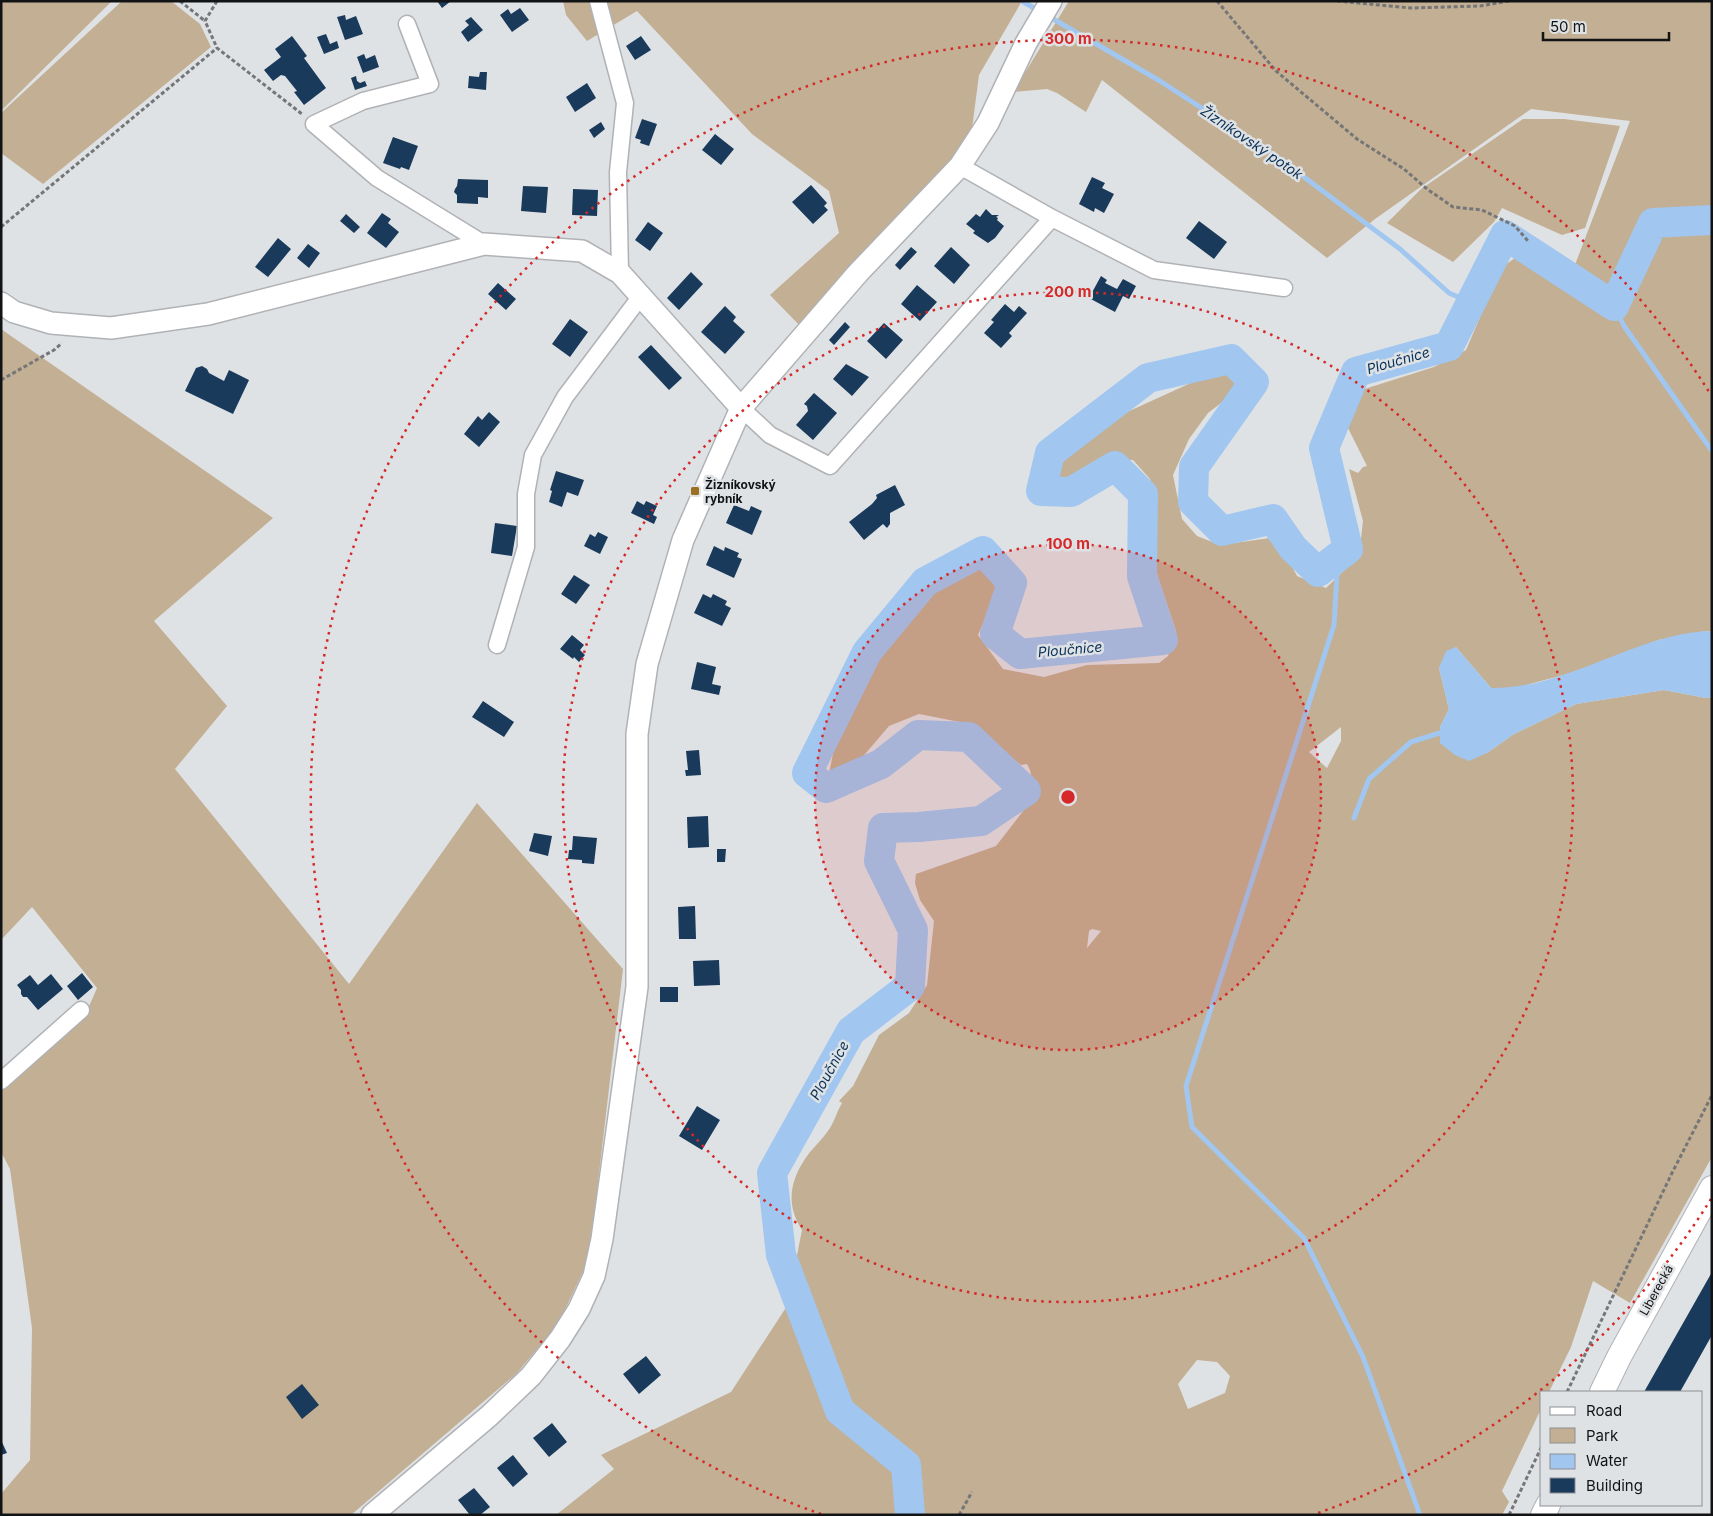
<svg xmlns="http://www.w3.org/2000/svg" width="1713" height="1516" viewBox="0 0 1713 1516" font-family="Inter,sans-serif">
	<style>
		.green { fill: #c3af93; fill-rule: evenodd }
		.water { fill: #a1c6ef }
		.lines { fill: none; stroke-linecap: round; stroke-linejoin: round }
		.stream { stroke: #a1c6ef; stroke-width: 5 }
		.river { stroke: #a1c6ef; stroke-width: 30 }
		.building { fill: #193a5b }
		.minor-casing { stroke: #b0b2b5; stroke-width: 19 }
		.tertiary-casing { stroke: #b0b2b5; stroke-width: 24 }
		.secondary-casing { stroke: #b0b2b5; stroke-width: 26 }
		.path { stroke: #747677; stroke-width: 3; stroke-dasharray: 4 2.5; stroke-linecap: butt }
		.minor { stroke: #fff; stroke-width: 16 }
		.tertiary { stroke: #fff; stroke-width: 21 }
		.secondary { stroke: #fff; stroke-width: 24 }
		.ring { fill: none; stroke: #d62828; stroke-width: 2.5; stroke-dasharray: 2.5 5 }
		.poi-dot { fill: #9d6f20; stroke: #dfe2e5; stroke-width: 2 }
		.labels { text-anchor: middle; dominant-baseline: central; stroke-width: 5; stroke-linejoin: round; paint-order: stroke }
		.poi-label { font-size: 12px; font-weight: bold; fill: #121314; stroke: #dfe2e5; text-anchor: start }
		.street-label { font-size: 12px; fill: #121314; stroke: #dfe2e5 }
		.water-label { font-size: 14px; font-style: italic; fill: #083056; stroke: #dfe2e5 }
		.centre { fill: #d62828; stroke: #dfe2e5; stroke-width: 2.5 }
		.ring-label { font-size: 15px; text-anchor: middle; font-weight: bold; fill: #d62828; stroke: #dfe2e5; stroke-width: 5; stroke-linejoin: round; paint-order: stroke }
	</style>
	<rect width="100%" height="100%" fill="#dfe2e5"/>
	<path class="green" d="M 1,1 L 112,1 L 1,111 Z
		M 122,1 L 171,1 L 200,24 L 211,47 L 43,184 L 1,153 L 1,113 Z
		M 563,1 L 1022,1 L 979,75 L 970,144 L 804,330 L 770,295 L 839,233 L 829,191 L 752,134 L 637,11 L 587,41 L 566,15 Z
		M 1069,1 L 1712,1 L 1712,632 L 1706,631 L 1658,640 L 1571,673 L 1515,688 L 1491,688 L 1456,647 L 1439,668 L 1449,709 L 1440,727 L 1440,743 L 1487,753 L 1514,734 L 1576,704 L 1664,690 L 1706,698 L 1712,697 L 1712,1157 L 1630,1303 L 1593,1281 L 1571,1347 L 1549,1392 L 1542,1392 L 1542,1407 L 1502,1491 L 1509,1502 L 1502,1515 L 556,1515 L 614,1469 L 601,1455 L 731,1392 L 787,1306 L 802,1230 C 784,1202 791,1177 810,1152 C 817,1144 825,1136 830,1128 C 835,1120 837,1111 842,1103 L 839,1101 L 853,1086 L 879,1035 L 909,1013 L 927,985 L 934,921 L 920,900 L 915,883 L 916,874 L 996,846 L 1035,796 L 1030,770 L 1027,764 L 1021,765 L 970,724 L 919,714 L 889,726 L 860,760 L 829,774 L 836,738 L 907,608 L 989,560 L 996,565 L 996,593 L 978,635 L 1003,669 L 1044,677 L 1087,665 L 1159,663 L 1168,656 L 1176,631 L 1148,547 L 1156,494 L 1150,479 L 1133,460 L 1109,459 L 1059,485 L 1053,474 L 1092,428 L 1215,372 L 1242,377 L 1245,385 L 1208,413 L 1189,439 L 1173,475 L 1182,519 L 1197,536 L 1220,545 L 1277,537 L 1297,576 L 1326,588 L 1359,556 L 1363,521 L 1349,469 L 1358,473 L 1363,467 L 1367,466 L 1346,424 L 1355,392 L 1434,367 L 1466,350 L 1501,268 L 1519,255 L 1563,274 L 1568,283 L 1630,121 L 1531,109 L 1375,219 L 1327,258 L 1102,80 L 1086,112 L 1057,93 L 1047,89 L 1013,92 ZM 1341,727 L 1341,741 L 1327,768 L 1309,752 ZM 1092,929 L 1101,931 L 1087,948 L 1089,931 ZM 1197,1360 L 1217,1362 L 1230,1376 L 1225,1393 L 1188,1409 L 1178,1384 Z
		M 1523,119 L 1564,119 L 1620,126 L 1585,228 L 1562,235 L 1502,208 L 1494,222 L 1453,262 L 1387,223 L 1421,189 Z
		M 1,329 L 273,518 L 154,621 L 227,706 L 175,769 L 349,984 L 477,803 L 623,969 L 589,1259 L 558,1324 L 517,1373 L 351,1515 L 1,1515 L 1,1494 L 30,1460 L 32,1328 L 10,1169 L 1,1152 L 1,1088 L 87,1011 L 97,988 L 32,907 L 1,940 Z"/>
	<path class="water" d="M 1706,631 L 1712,632 L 1712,697 L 1706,698 L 1664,690 L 1576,704 L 1514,734 L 1487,753 L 1469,761 L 1455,755 L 1440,743 L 1440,727 L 1449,709 L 1439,668 L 1446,651 L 1456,647 L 1491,688 C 1567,689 1631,636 1706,631 Z"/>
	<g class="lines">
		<path class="stream" d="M 1022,1 L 1039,11
			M 1048,16 L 1160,81 L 1276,156 L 1400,249 L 1449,293 L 1470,302
			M 1614,306 L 1624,326 L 1712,451
			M 1338,557 L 1334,625 L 1186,1086 L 1192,1127 L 1304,1238 L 1363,1357 L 1420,1515
			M 1354,818 L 1369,779 L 1411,742 L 1446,731"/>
		<path class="river" d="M 910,1515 L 906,1465 L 840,1411 L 781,1255 L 772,1173 L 851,1031 L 910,986 L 913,930 L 879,861 L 883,828 L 919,827 L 981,821 L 1026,791 L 969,737 L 918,735 L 881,764 L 826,788 L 807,773 L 867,652 L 925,582 L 983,551 L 1012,583 L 995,634 L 1020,654 L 1163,640 L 1142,576 L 1143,494 L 1115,466 L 1071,492 L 1041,491 L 1050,453 L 1148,378 L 1231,359 L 1254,382 L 1194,467 L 1193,502 L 1222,531 L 1273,519 L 1293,548 L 1318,572 L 1348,549 L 1324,448 L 1356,372 L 1449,346 L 1505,235 L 1614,306 L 1653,223 L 1712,220"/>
	</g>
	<path class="building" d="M 437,1 L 451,1 L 442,8 Z
		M 520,8 L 529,20 L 512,32 L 500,15 L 508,9 L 511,14 Z
		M 345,15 L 346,20 L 356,16 L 363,34 L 345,40 L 337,17 Z
		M 471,17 L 483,30 L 468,42 L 461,32 L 469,25 L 465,21 Z
		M 326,34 L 330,44 L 337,41 L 339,48 L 324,54 L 317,37 Z
		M 292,36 L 307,56 L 304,58 L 326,88 L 304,105 L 294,92 L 297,91 L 285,76 L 281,75 L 273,81 L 264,70 L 281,57 L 275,49 Z
		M 641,36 L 651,50 L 635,60 L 626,46 Z
		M 364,54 L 366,59 L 375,55 L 379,67 L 363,73 L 357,57 Z
		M 480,72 L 487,72 L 486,90 L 468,88 L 469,76 L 479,77 Z
		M 356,76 L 357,81 L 360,83 L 365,81 L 367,86 L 355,90 L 351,78 Z
		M 587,83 L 596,98 L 575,112 L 566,97 Z
		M 642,119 L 657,124 L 649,146 L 640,143 L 641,140 L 635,138 Z
		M 601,122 L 605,129 L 594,138 L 589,130 Z
		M 715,134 L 734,149 L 721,165 L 702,150 Z
		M 393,137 L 418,146 L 409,170 L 401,167 L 400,169 L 383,163 Z
		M 1092,177 L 1105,183 L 1102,188 L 1114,194 L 1104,213 L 1095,208 L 1094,212 L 1079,204 Z
		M 458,179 L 488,180 L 488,198 L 478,197 L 478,204 L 457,203 L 457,195 L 454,192 L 455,189 L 457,186 Z
		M 811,185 L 827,203 L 824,206 L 828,210 L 813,224 L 792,202 Z
		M 523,186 L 548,187 L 546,213 L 521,211 Z
		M 573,189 L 598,190 L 597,216 L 572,215 Z
		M 986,209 L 992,215 L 999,215 L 996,217 L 998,218 L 997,220 L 1004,226 L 995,238 L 988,243 L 973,233 L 975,231 L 966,224 L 976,214 L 980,217 Z
		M 382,213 L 391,219 L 388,223 L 399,232 L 386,248 L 367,233 Z
		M 346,214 L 360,227 L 354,233 L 340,221 Z
		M 1199,221 L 1227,242 L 1214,259 L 1186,238 Z
		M 648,222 L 663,233 L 650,251 L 635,240 Z
		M 278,238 L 291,249 L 268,277 L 255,267 Z
		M 308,244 L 320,253 L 309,268 L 297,258 Z
		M 911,247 L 917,252 L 900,270 L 895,265 Z
		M 951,247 L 970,265 L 954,284 L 934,266 Z
		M 691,272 L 703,284 L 679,310 L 667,298 Z
		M 1101,276 L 1107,280 L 1105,283 L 1117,289 L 1123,279 L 1136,286 L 1129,299 L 1123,296 L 1115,312 L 1089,298 Z
		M 498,283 L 516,299 L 506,310 L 488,294 Z
		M 917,285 L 937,302 L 920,321 L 901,304 Z
		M 1005,304 L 1014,312 L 1019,306 L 1027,313 L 1009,333 L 1012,336 L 1001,348 L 984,333 L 994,322 L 991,320 Z
		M 725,306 L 736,317 L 733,321 L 745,332 L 725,354 L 701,332 Z
		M 570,319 L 588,332 L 570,357 L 552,344 Z
		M 845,322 L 850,327 L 834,345 L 829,340 Z
		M 884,323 L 903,340 L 886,359 L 867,341 Z
		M 651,345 L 682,378 L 669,390 L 638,357 Z
		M 846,364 L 869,377 L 852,396 L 833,379 Z
		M 202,366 L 207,369 L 209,373 L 224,381 L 229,370 L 249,380 L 233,414 L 185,391 L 196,368 Z
		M 814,393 L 837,413 L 813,440 L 796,425 L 808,411 L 807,406 L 804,404 Z
		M 489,412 L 500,422 L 479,447 L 464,434 L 478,416 L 482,420 Z
		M 556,471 L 584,480 L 578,496 L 567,492 L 562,507 L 549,502 L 552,491 L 550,490 Z
		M 895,485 L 905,505 L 890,513 L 890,524 L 887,528 L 883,524 L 864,540 L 849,522 L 872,504 L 877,498 L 876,495 Z
		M 637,501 L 644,505 L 646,501 L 657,506 L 653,515 L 657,517 L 654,524 L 631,513 Z
		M 734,505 L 749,511 L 751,506 L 762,511 L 752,535 L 726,523 Z
		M 495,523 L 517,526 L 512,556 L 491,553 Z
		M 598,532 L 608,537 L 600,554 L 584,546 L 590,534 L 595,537 Z
		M 714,546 L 724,551 L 725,547 L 739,553 L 737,557 L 742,559 L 734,578 L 706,565 Z
		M 574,575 L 590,585 L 576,604 L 561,594 Z
		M 703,594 L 711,598 L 713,594 L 727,601 L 725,605 L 731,608 L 722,626 L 694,613 Z
		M 572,635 L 584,645 L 580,650 L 585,655 L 579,662 L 574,657 L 573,659 L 560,649 Z
		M 697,662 L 716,667 L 712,684 L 721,686 L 719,695 L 691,689 Z
		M 483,701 L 514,722 L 504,737 L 472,717 Z
		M 699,750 L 701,775 L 686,776 L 685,770 L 688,770 L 686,751 Z
		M 708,816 L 709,847 L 688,848 L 687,817 Z
		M 534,833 L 552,836 L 548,856 L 529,851 Z
		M 573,836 L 597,838 L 594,864 L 582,863 L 582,860 L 568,859 L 569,850 L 572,850 Z
		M 717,849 L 726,849 L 725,862 L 717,862 Z
		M 695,906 L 696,939 L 679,939 L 678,907 Z
		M 719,960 L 720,985 L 694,986 L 693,961 Z
		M 82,973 L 93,987 L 78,1000 L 67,986 Z
		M 51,974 L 63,989 L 38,1010 L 27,997 L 23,997 L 21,994 L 21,990 L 17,985 L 30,975 L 38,985 Z
		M 660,987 L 678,987 L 678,1002 L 660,1002 Z
		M 697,1106 L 720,1120 L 702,1150 L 679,1136 Z
		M 1712,1272 L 1712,1335 L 1680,1392 L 1644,1392 Z
		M 646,1356 L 661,1375 L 639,1394 L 623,1374 Z
		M 302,1384 L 319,1405 L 302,1419 L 286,1397 Z
		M 552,1423 L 567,1442 L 549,1457 L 533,1438 Z
		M 1,1440 L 7,1453 L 1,1455 Z
		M 513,1455 L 528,1474 L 513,1487 L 497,1468 Z
		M 474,1488 L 490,1507 L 480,1515 L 470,1515 L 458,1500 Z"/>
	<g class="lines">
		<defs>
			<path id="minor" d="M 598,1 L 625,103 L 618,172 L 620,273
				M 407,24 L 430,84 L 363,101 L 314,124 L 377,178 L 484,244
				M 960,166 L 1052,218 L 1154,270 L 1284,288
				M 741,408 L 770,435 L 830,466 L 1052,218
				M 497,645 L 526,547 L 526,494 L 533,455 L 565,397 L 641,296
				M 1,1081 L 81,1010"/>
			<path id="tertiary" d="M 1,303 L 14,312 L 51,323 L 111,328 L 208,314 L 484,244 L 582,251 L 620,273 L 741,408 L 683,540 L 647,664 L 637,734 L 637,987 L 602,1239 L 594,1276 L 579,1309 L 560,1339 L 531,1376 L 489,1416 L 372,1515
				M 741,408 L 858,273 L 960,166 L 988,123 L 1026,43 L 1051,1"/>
			<path id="secondary" d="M 1602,1392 L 1619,1357 L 1712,1188
				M 1543,1515 L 1548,1505"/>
		</defs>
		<use href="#minor" class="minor-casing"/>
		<use href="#tertiary" class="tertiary-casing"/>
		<use href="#secondary" class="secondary-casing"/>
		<path class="path" d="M 180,1 L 205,21
			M 217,1 L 205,21 L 217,48 L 302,114
			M 1217,1 L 1276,71 L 1357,139 L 1404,169 L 1427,189 L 1453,207 L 1482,210 L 1515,226 L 1528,241
			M 1337,1 L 1411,8 L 1480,6 L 1509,1
			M 1,227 L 217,48
			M 1,380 L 54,350 L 62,343
			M 1567,1392 L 1672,1173 L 1712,1095
			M 959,1515 L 972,1492
			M 1509,1515 L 1542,1446"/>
		<use href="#minor" class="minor"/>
		<use href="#tertiary" class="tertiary"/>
		<use href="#secondary" class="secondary"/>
	</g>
	<circle cx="1068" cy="797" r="253" fill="#d62828" fill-opacity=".12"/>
	<g class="ring">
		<circle cx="1068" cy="797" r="253"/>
		<circle cx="1068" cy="797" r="505"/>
		<path d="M1711 1199A758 758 0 0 1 1315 1514M821 1514A758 758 0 1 1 1711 395"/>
	</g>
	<rect class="poi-dot" x="690" y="486" width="10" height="10" rx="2.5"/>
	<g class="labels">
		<g class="poi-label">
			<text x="705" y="484">Žizníkovský<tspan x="705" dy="14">rybník</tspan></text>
		</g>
		<g class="street-label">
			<text transform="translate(1656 1290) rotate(-61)">Liberecká</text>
		</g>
		<g class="water-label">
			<text transform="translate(1252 142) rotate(34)">Žizníkovský potok</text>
			<text transform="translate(1398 360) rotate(-16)">Ploučnice</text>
			<text transform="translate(1070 649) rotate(-5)">Ploučnice</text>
			<text transform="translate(829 1070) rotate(-61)">Ploučnice</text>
		</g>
	</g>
	<circle cx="1068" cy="797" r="8" class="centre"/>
	<g class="ring-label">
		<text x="1068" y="44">300 m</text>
		<text x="1068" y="297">200 m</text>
		<text x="1068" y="549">100 m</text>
	</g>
	<rect width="1713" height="1516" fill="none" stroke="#121314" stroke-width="5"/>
	<rect x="1540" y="1391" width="162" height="115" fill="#dfe2e5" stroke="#8d8f91"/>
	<rect x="1550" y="1407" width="25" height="8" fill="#ffffff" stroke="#8d8f91"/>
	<text x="1586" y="1416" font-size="15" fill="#121314">Road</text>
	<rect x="1550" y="1428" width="25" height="15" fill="#c3af93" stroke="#8d8f91"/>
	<text x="1586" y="1441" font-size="15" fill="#121314">Park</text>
	<rect x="1550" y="1454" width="25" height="15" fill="#a1c6ef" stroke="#8d8f91"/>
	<text x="1586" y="1466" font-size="15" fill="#121314">Water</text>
	<rect x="1550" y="1478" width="25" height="15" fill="#193a5b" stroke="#8d8f91"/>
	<text x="1586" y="1491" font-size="15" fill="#121314">Building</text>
	<path d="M1543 32v8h126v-8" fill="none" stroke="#121314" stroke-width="2.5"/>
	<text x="1550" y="32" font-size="15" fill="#121314" stroke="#dfe2e5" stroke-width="4" paint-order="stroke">50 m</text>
</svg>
